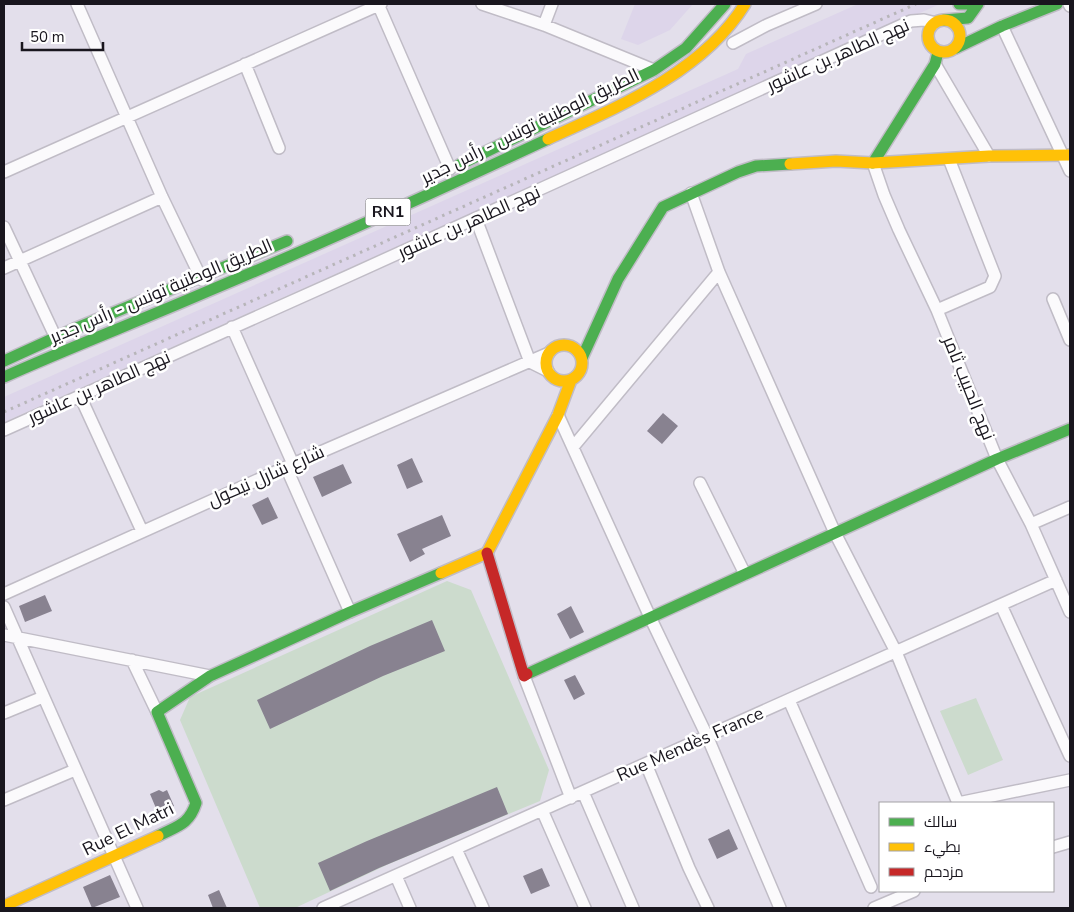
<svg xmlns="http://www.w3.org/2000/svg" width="1074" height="912" viewBox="0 0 1074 912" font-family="'Nunito Sans',Cairo,sans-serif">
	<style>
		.built { fill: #ddd5ea }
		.grass { fill: #ccdbcd }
		.building { fill: #888290 }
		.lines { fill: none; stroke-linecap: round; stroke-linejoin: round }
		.street-casing { stroke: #c0bcc6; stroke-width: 14 }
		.fast-casing { stroke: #c0bcc6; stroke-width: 14 }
		.slow-casing { stroke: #c0bcc6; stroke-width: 14 }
		.jam-casing { stroke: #c0bcc6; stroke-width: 14 }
		.street { stroke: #fbfafc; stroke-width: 11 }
		.fast { stroke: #4caf50; stroke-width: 11 }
		.slow { stroke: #ffc107; stroke-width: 11 }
		.jam { stroke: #c62828; stroke-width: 11 }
		.rail { stroke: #b7b5b9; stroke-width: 3; stroke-dasharray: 2.5 5; stroke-linecap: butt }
		.labels { text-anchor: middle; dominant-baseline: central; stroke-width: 5; stroke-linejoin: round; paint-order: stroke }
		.shield { fill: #fff; stroke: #5e5c62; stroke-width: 1 }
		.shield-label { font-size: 16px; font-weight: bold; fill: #19161e }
		.street-label { font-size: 18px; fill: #19161e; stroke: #fff }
	</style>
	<rect width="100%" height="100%" fill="#e3dfeb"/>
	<path class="built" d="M 635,4 L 693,4 L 670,30 L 638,45 L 621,39 Z
		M 858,4 L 940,4 L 4,422 L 4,397 L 738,69 L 746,54 Z"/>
	<path class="grass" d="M 447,581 L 471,590 L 549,770 L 540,801 L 389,864 L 295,908 L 260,908 L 180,720 L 190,697 Z
		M 976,698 L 1003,760 L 968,775 L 940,711 Z"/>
	<path class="building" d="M 663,413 L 678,426 L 662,444 L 647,431 Z
		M 412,458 L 423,482 L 407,489 L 397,465 Z
		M 343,464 L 352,483 L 322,497 L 313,477 Z
		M 268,497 L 278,518 L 262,525 L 252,505 Z
		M 442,515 L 451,536 L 422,549 L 425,554 L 410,562 L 397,534 Z
		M 45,595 L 52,611 L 25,622 L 19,606 Z
		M 571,606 L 584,632 L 570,639 L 557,614 Z
		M 432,620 L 445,651 L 383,676 L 270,729 L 257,700 L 370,646 Z
		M 575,675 L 585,694 L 574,700 L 564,680 Z
		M 497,787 L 508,814 L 379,868 L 330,891 L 318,863 L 367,841 Z
		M 159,790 L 163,792 L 167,790 L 174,806 L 158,813 L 150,794 Z
		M 729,829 L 738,849 L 717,859 L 708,839 Z
		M 542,868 L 550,886 L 531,894 L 523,876 Z
		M 110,875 L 120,897 L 92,908 L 83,887 Z
		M 219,890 L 227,908 L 213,908 L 208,895 Z"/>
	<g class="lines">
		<defs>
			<path id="street" d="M 77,4 L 162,197 L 202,280
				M 378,4 L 450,169
				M 482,4 L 544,25 L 654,70
				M 1069,4 L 1070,6
				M 544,25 L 552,4
				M 1002,26 L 1070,171
				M 733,43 L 767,25 L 816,4
				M 245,64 L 279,148
				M 935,64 L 989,156
				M 873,163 L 884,195 L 899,230 L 937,310 L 997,459 L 1031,524 L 1070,612
				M 4,172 L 381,4
				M 691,193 L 719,272 L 835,533 L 896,652 L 958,803
				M 476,219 L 530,362
				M 4,227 L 55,336
				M 4,268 L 162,197
				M 1053,299 L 1070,340
				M 937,310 L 990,287 L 995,276 L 949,159
				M 232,327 L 293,464
				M 530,362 L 548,371
				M 80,396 L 142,531
				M 558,415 L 650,617 L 707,736 L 780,908
				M 4,430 C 307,295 609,159 911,21 L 924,20 L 932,22 L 932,25
				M 573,447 L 719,272
				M 286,467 L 350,612
				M 700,483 L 745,574
				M 1031,524 L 1070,507
				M 4,594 L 293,464 L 549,353
				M 1001,605 L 1070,756
				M 4,607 L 137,908
				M 4,635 L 210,676
				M 132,660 L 157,712
				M 524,676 L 571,798
				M 789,700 L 871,887
				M 4,713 L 43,697
				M 646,764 L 689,868 L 708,908
				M 583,792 L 633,908
				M 4,800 L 75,770
				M 958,803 L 1070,780
				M 542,810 L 585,908
				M 1053,847 L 1070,842
				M 456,849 L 483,908
				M 396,876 L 410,908
				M 323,908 L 1056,580
				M 874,908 L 914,891"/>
			<path id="fast" d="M 959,4 L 978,4
				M 944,20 L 968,18 L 978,4
				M 956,48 L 1002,26 L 1057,4
				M 873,163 L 935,64 L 938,52
				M 459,165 L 654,70 L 686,48 L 725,4
				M 582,358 L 618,279 L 663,207 L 738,172 L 756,166 L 790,164
				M 4,361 L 74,329 L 287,241
				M 4,377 C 71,347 139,321 206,292 C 321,244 435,192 548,139
				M 527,674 L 997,459 L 1070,429
				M 158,836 C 177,826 189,825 196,803 L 157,712 L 210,676 L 350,612 L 441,573"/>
			<path id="slow" d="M928 36a16 16 0 1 1 32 0a16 16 0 1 1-32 0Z
				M 548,139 C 618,107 703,72 745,4
				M 790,164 L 836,161 L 873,163 L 989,156 L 1070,155
				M546 363a18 18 0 1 1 36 0a18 18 0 1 1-36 0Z
				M 441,573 L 487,553 L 558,415 L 571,380
				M 4,906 L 158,836"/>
			<path id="jam" d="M 487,553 L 524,676 L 527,674"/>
		</defs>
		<use href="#street" class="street-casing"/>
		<use href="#fast" class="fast-casing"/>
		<use href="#slow" class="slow-casing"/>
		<use href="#jam" class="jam-casing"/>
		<use href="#street" class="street"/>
		<use href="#fast" class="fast"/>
		<use href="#slow" class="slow"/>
		<use href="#jam" class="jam"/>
		<path class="rail" d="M 4,412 L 916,4"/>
	</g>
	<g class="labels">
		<rect class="shield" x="365.5" y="198.5" width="45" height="27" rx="4"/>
		<g class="shield-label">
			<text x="388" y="212">RN1</text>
		</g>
		<g class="street-label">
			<text transform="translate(838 55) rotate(-24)">نهج الطاهر بن عاشور</text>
			<text transform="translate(530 126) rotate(-26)">الطريق الوطنية تونس - رأس جدير</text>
			<text transform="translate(469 222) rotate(-24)">نهج الطاهر بن عاشور</text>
			<text transform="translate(161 291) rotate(-23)">الطريق الوطنية تونس - رأس جدير</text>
			<text transform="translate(99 387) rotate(-24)">نهج الطاهر بن عاشور</text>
			<text transform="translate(969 388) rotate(68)">نهج الحبيب ثامر</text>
			<text transform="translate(266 476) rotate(-24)">شارع شارل نيكول</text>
			<text transform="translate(690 744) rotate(-24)">Rue Mendès France</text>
			<text transform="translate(128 829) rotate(-26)">Rue El Matri</text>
		</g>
	</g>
	<rect width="1074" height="912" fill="none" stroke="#19161e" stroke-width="10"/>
	<rect x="879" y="802" width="175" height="90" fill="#ffffff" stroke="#a3a2a5"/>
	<rect x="889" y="818" width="25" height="8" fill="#4caf50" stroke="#a3a2a5"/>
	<text x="924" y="827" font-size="15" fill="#19161e">سالك</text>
	<rect x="889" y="843" width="25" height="8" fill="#ffc107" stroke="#a3a2a5"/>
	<text x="924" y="852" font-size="15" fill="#19161e">بطيء</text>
	<rect x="889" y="868" width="25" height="8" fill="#c62828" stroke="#a3a2a5"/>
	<text x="924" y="877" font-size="15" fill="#19161e">مزدحم</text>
	<path d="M22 42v8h81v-8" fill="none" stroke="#19161e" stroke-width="2.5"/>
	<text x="30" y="42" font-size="15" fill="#19161e" stroke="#ffffff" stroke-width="4" paint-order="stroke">50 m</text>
</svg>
